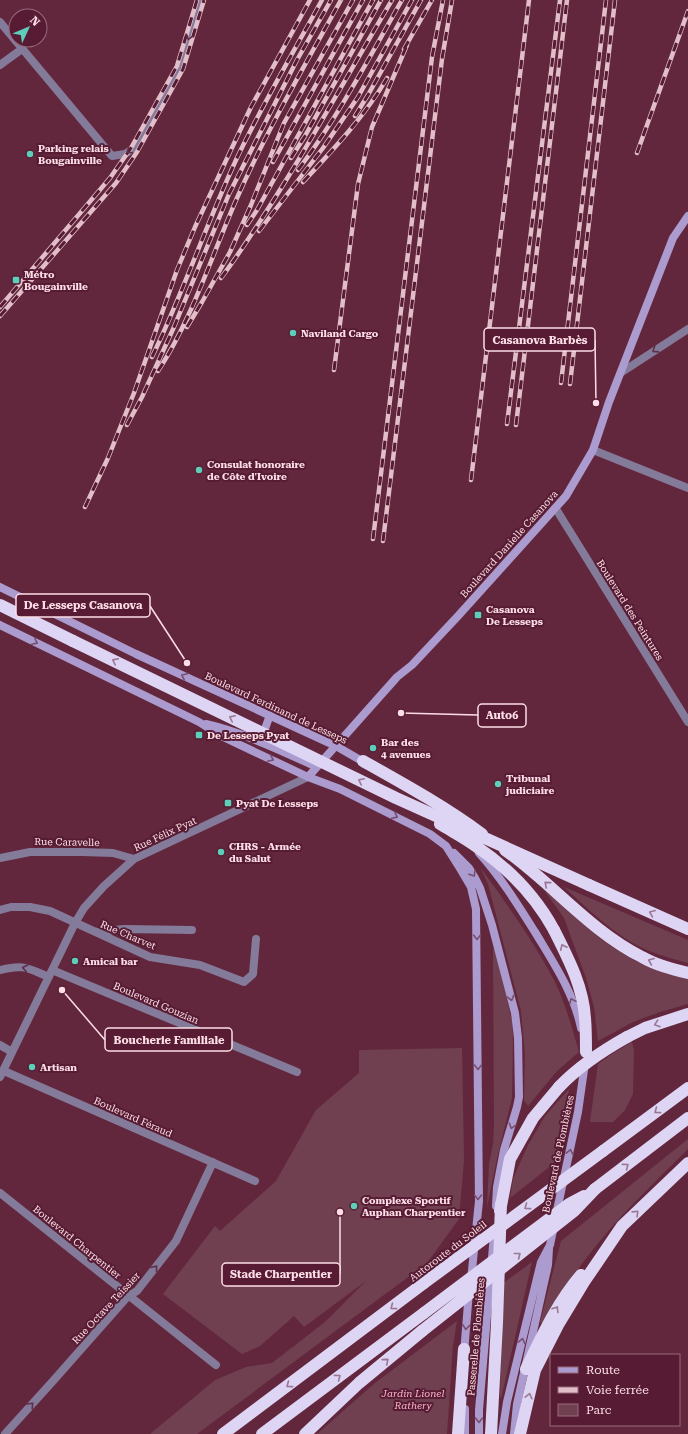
<svg xmlns="http://www.w3.org/2000/svg" width="688" height="1434" viewBox="0 0 688 1434" font-family="'Roboto Serif',serif">
	<style>
		.green { fill: #704050 }
		.lines { fill: none; stroke-linecap: round; stroke-linejoin: round }
		.street { stroke: #847a9a; stroke-width: 8 }
		.secondary { stroke: #ab9bce; stroke-width: 8 }
		.highway { stroke: #ded5f4; stroke-width: 12 }
		.rail-casing { stroke: #e2bec9; stroke-width: 4.5 }
		.rail { stroke: #571c33; stroke-width: 3; stroke-dasharray: 9; stroke-linecap: butt }
		.highway-bridge { stroke: #ded5f4; stroke-width: 12 }
		.oneway { stroke: #602f48 }
		.oneway2 { stroke: #794f71 }
		.oneway3 { stroke: #9a7894 }
		.poi-dot { fill: #5dceb9; stroke: #571c33; stroke-width: 1.5 }
		.labels { text-anchor: middle; dominant-baseline: central; stroke-width: 4; stroke-linejoin: round; paint-order: stroke }
		.poi-label { font-size: 10px; font-weight: bold; fill: #fddee7; stroke: #571c33; text-anchor: start }
		.street-label { font-size: 10px; fill: #fddee7; stroke: #571c33 }
		.park-label { font-size: 10px; font-style: italic; fill: #fbb6cb; stroke: #571c33 }
		.leader { fill: none; stroke: #fddee7; stroke-width: 1.5 }
		.callout-dot { fill: #fddee7; stroke: #571c33; stroke-width: 1.5 }
		.callout { fill: #571c33; stroke: #fddee7; stroke-width: 1.5 }
		.callout-label { font-size: 11px; text-anchor: middle; font-weight: bold; fill: #fddee7 }
	</style>
	<rect width="100%" height="100%" fill="#63273d"/>
	<path class="green" d="M 480,867 C 506,903 533,940 554,980 C 565,1002 572,1028 579,1052 L 557,1071 L 528,1106 L 524,1100 L 525,1054 L 521,1011 L 488,884 Z
		M 542,887 C 570,912 597,940 630,958 C 648,968 668,973 688,978 L 688,1004 L 660,1012 L 633,1022 L 598,1041 L 594,1007 L 586,978 L 564,918 Z
		M 564,887 L 688,940 L 688,963 C 669,958 648,952 631,942 C 606,927 585,906 564,887 Z
		M 493,948 L 496,953 L 512,1021 L 513,1039 L 512,1098 L 498,1154 L 487,1207 L 489,1164 L 493,1144 L 494,1127 Z
		M 632,1042 L 634,1051 L 633,1094 L 625,1110 L 613,1122 L 590,1122 L 598,1064 L 612,1054 Z
		M 462,1048 L 464,1160 L 459,1219 L 427,1263 L 197,1434 L 150,1434 L 215,1380 L 246,1367 L 272,1363 L 325,1322 L 366,1281 L 304,1327 L 294,1316 L 260,1346 L 242,1354 L 163,1294 L 215,1226 L 220,1231 L 276,1181 L 316,1110 L 359,1073 L 359,1050 Z
		M 569,1089 L 557,1161 L 510,1198 L 513,1179 L 527,1147 L 545,1116 Z
		M 688,1139 L 688,1149 C 659,1178 626,1209 600,1241 C 578,1267 560,1296 542,1324 L 540,1322 L 561,1241 Z
		M 532,1262 L 501,1399 L 500,1396 L 502,1284 Z
		M 457,1321 L 453,1345 L 447,1434 L 317,1434 L 375,1383 Z"/>
	<g class="lines">
		<path class="street" d="M 0,22 L 112,156 L 125,154 L 134,148 L 180,68 L 200,0
			M 0,65 L 22,49
			M 622,372 L 688,329
			M 593,450 L 688,488
			M 556,509 L 688,722
			M 0,858 L 30,852 L 83,852 L 113,853 L 134,859
			M 0,910 L 11,907 L 30,907 L 50,911 L 150,957 L 200,965 L 244,982 L 253,974 L 256,939
			M 96,932 L 124,929 L 192,930
			M 0,970 C 24,964 27,968 49,977
			M 52,970 L 297,1072
			M 0,1045 L 12,1052
			M 4,1071 L 255,1181
			M 0,1077 L 75,923 L 84,908 L 104,886 L 134,859 L 308,777
			M 0,1193 L 216,1365
			M 5,1434 L 53,1381 L 128,1296 L 137,1291 L 176,1241 L 213,1162"/>
		<path class="secondary" d="M 0,587 L 136,654 L 336,746 L 367,764
			M 0,625 L 199,722 L 221,736 L 308,777 L 340,789 L 430,834 L 446,846 L 458,865 L 471,887 L 476,909 L 479,1201 L 471,1280
			M 206,724 C 245,733 281,751 317,767
			M 262,737 L 270,715
			M 308,777 L 397,677 L 412,665 L 458,616 L 566,496 L 593,450 L 609,402 L 673,238 L 688,216
			M 454,853 L 469,868 L 475,878 L 480,888 L 492,925 L 515,1013 L 518,1038 L 519,1097 L 517,1107 L 504,1150 L 497,1187 L 496,1206
			M 479,853 C 500,876 518,905 535,932 C 553,962 574,993 581,1028
			M 556,1215 L 578,1112 L 585,1063
			M 464,1353 L 469,1291
			M 465,1409 L 465,1434
			M 479,1434 L 479,1410 L 494,1234
			M 502,1434 L 507,1402 L 541,1262 L 550,1245 L 554,1226
			M 514,1434 L 517,1404 L 548,1265 L 549,1248"/>
		<path class="highway" d="M 0,605 L 73,641
			M 363,761 C 404,784 444,806 482,834
			M 505,850 C 552,883 590,931 642,957 C 656,965 672,969 688,973
			M 589,885 L 688,929
			M 554,930 C 568,958 583,986 585,1018 C 586,1029 586,1041 586,1052
			M 627,1037 L 645,1028 L 688,1014
			M 603,1151 L 688,1088
			M 595,1189 L 688,1118
			M 500,1211 L 510,1159 L 533,1118 L 559,1087
			M 526,1369 C 542,1336 557,1303 581,1275
			M 223,1434 L 424,1283
			M 262,1434 L 424,1313
			M 305,1434 L 359,1383 L 422,1331
			M 458,1434 L 464,1349
			M 491,1434 L 497,1323 L 501,1204
			M 520,1434 L 535,1370 L 558,1325 L 584,1282 L 622,1226 L 688,1163"/>
		<defs>
			<path id="rail" d="M 404,49 L 432,0
				M 355,116 L 368,95 L 421,0
				M 637,153 L 688,11
				M 291,158 L 305,136 L 381,0
				M 273,162 L 363,0
				M 298,170 C 338,117 369,58 402,0
				M 303,182 C 332,151 366,115 387,78
				M 247,225 L 257,210 L 373,0
				M 259,231 L 323,148 L 358,97 L 412,0
				M 221,278 C 245,246 267,211 288,177 C 324,118 357,59 392,0
				M 0,307 L 110,178 L 131,148 L 177,66 L 197,0
				M 0,316 L 116,183 L 137,152 L 183,69 L 204,0
				M 187,327 L 202,302 L 230,252 L 251,205 L 284,123 L 353,0
				M 152,357 C 183,293 206,225 236,160 C 262,105 293,53 322,0
				M 334,370 L 358,184 L 372,127 L 407,45
				M 158,371 C 192,319 212,255 237,198 C 267,130 305,65 341,0
				M 561,383 L 606,0
				M 570,384 L 615,0
				M 507,424 L 560,0
				M 127,425 L 142,397 L 174,327 L 229,194 L 297,60 L 331,0
				M 516,425 L 567,0
				M 471,480 L 529,0
				M 85,507 L 108,458 L 134,393 L 177,270 L 195,227 L 251,107 L 310,0
				M 373,539 L 432,57 L 443,0
				M 383,541 L 442,59 L 452,0"/>
		</defs>
		<use href="#rail" class="rail-casing"/>
		<use href="#rail" class="rail"/>
		<path class="highway-bridge" d="M 73,641 L 396,798 L 589,885
			M 440,824 C 453,832 465,838 477,847 C 508,868 536,897 554,930
			M 559,1087 C 579,1066 602,1051 627,1037
			M 424,1283 L 603,1151
			M 424,1313 L 569,1204 L 584,1196
			M 422,1331 L 574,1211 L 595,1189"/>
	</g>
	<defs><path id="oneway-chevron" d="M-2-3.5L2.5 0L-2 3.5" fill="none" stroke-width="1.6" stroke-linecap="round" stroke-linejoin="round"/></defs>
	<g class="oneway">
		<use href="#oneway-chevron" transform="translate(189 37) rotate(106)"/>
		<use href="#oneway-chevron" transform="translate(129 151) rotate(148)"/>
		<use href="#oneway-chevron" transform="translate(655 350) rotate(147)"/>
		<use href="#oneway-chevron" transform="translate(25 968) rotate(-168)"/>
		<use href="#oneway-chevron" transform="translate(155 1268) rotate(-52)"/>
		<use href="#oneway-chevron" transform="translate(31 1405) rotate(-47)"/>
	</g>
	<g class="oneway2">
		<use href="#oneway-chevron" transform="translate(35 642) rotate(26)"/>
		<use href="#oneway-chevron" transform="translate(184 676) rotate(-155)"/>
		<use href="#oneway-chevron" transform="translate(271 759) rotate(25)"/>
		<use href="#oneway-chevron" transform="translate(395 816) rotate(26)"/>
		<use href="#oneway-chevron" transform="translate(473 874) rotate(58)"/>
		<use href="#oneway-chevron" transform="translate(477 937) rotate(90)"/>
		<use href="#oneway-chevron" transform="translate(511 998) rotate(75)"/>
		<use href="#oneway-chevron" transform="translate(572 1001) rotate(-114)"/>
		<use href="#oneway-chevron" transform="translate(478 1067) rotate(90)"/>
		<use href="#oneway-chevron" transform="translate(512 1126) rotate(107)"/>
		<use href="#oneway-chevron" transform="translate(570 1152) rotate(-78)"/>
		<use href="#oneway-chevron" transform="translate(478 1197) rotate(91)"/>
		<use href="#oneway-chevron" transform="translate(466 1327) rotate(96)"/>
		<use href="#oneway-chevron" transform="translate(522 1341) rotate(-76)"/>
		<use href="#oneway-chevron" transform="translate(479 1420) rotate(91)"/>
	</g>
	<g class="oneway3">
		<use href="#oneway-chevron" transform="translate(115 661) rotate(-154)"/>
		<use href="#oneway-chevron" transform="translate(232 718) rotate(-154)"/>
		<use href="#oneway-chevron" transform="translate(361 781) rotate(-154)"/>
		<use href="#oneway-chevron" transform="translate(547 884) rotate(-140)"/>
		<use href="#oneway-chevron" transform="translate(652 913) rotate(-157)"/>
		<use href="#oneway-chevron" transform="translate(563 947) rotate(-115)"/>
		<use href="#oneway-chevron" transform="translate(651 961) rotate(-157)"/>
		<use href="#oneway-chevron" transform="translate(657 1024) rotate(161)"/>
		<use href="#oneway-chevron" transform="translate(657 1111) rotate(143)"/>
		<use href="#oneway-chevron" transform="translate(626 1166) rotate(-37)"/>
		<use href="#oneway-chevron" transform="translate(527 1207) rotate(144)"/>
		<use href="#oneway-chevron" transform="translate(636 1213) rotate(-44)"/>
		<use href="#oneway-chevron" transform="translate(518 1255) rotate(-38)"/>
		<use href="#oneway-chevron" transform="translate(393 1307) rotate(143)"/>
		<use href="#oneway-chevron" transform="translate(556 1309) rotate(-58)"/>
		<use href="#oneway-chevron" transform="translate(386 1361) rotate(-40)"/>
		<use href="#oneway-chevron" transform="translate(338 1377) rotate(-37)"/>
		<use href="#oneway-chevron" transform="translate(289 1385) rotate(143)"/>
		<use href="#oneway-chevron" transform="translate(529 1396) rotate(-76)"/>
	</g>
	<g class="poi-dot">
		<circle cx="30" cy="154" r="4"/>
		<rect x="12" y="276" width="8" height="8" rx="2"/>
		<circle cx="293" cy="333" r="4"/>
		<circle cx="199" cy="470" r="4"/>
		<rect x="474" y="611" width="8" height="8" rx="2"/>
		<rect x="195" y="731" width="8" height="8" rx="2"/>
		<circle cx="373" cy="748" r="4"/>
		<circle cx="498" cy="784" r="4"/>
		<rect x="224" y="799" width="8" height="8" rx="2"/>
		<circle cx="221" cy="852" r="4"/>
		<circle cx="75" cy="961" r="4"/>
		<circle cx="32" cy="1067" r="4"/>
		<circle cx="354" cy="1206" r="4"/>
	</g>
	<g class="labels">
		<g class="poi-label">
			<text x="38" y="148">Parking relais<tspan x="38" dy="12">Bougainville</tspan></text>
			<text x="24" y="274">Métro<tspan x="24" dy="12">Bougainville</tspan></text>
			<text x="301" y="333">Naviland Cargo</text>
			<text x="207" y="464">Consulat honoraire<tspan x="207" dy="12">de Côte d'Ivoire</tspan></text>
			<text x="486" y="609">Casanova<tspan x="486" dy="12">De Lesseps</tspan></text>
			<text x="207" y="735">De Lesseps Pyat</text>
			<text x="381" y="742">Bar des<tspan x="381" dy="12">4 avenues</tspan></text>
			<text x="506" y="778">Tribunal<tspan x="506" dy="12">judiciaire</tspan></text>
			<text x="236" y="803">Pyat De Lesseps</text>
			<text x="229" y="846">CHRS - Armée<tspan x="229" dy="12">du Salut</tspan></text>
			<text x="83" y="961">Amical bar</text>
			<text x="40" y="1067">Artisan</text>
			<text x="362" y="1200">Complexe Sportif<tspan x="362" dy="12">Auphan Charpentier</tspan></text>
		</g>
		<g class="street-label">
			<text transform="translate(509 544) rotate(-48)">Boulevard Danielle Casanova</text>
			<text transform="translate(630 610) rotate(58)">Boulevard des Peintures</text>
			<text transform="translate(276 708) rotate(25)">Boulevard Ferdinand de Lesseps</text>
			<text transform="translate(165 834) rotate(-25)">Rue Félix Pyat</text>
			<text transform="translate(67 842) rotate(1)">Rue Caravelle</text>
			<text transform="translate(128 935) rotate(23)">Rue Charvet</text>
			<text transform="translate(156 1003) rotate(23)">Boulevard Gouzian</text>
			<text transform="translate(133 1117) rotate(24)">Boulevard Féraud</text>
			<text transform="translate(558 1154) rotate(-78)">Boulevard de Plombières</text>
			<text transform="translate(77 1242) rotate(39)">Boulevard Charpentier</text>
			<text transform="translate(448 1251) rotate(-37)">Autoroute du Soleil</text>
			<text transform="translate(106 1308) rotate(-47)">Rue Octave Teissier</text>
			<text transform="translate(476 1337) rotate(-85)">Passerelle de Plombières</text>
		</g>
		<g class="park-label">
			<text x="413" y="1393">Jardin Lionel<tspan x="413" dy="12">Rathery</tspan></text>
		</g>
	</g>
	<path class="leader" d="M596 403L595 340M187 663L150 606M401 713L478 715M62 990L105 1040M340 1212L340 1274"/>
	<g class="callout-dot">
		<circle cx="596" cy="403" r="4"/>
		<circle cx="187" cy="663" r="4"/>
		<circle cx="401" cy="713" r="4"/>
		<circle cx="62" cy="990" r="4"/>
		<circle cx="340" cy="1212" r="4"/>
	</g>
	<g class="callout">
		<rect x="484" y="328" width="111" height="23" rx="4"/>
		<rect x="16" y="594" width="134" height="23" rx="4"/>
		<rect x="478" y="704" width="48" height="23" rx="4"/>
		<rect x="105" y="1028" width="127" height="23" rx="4"/>
		<rect x="222" y="1263" width="118" height="23" rx="4"/>
	</g>
	<g class="callout-label">
		<text x="540" y="344">Casanova Barbès</text>
		<text x="83" y="609">De Lesseps Casanova</text>
		<text x="502" y="719">Auto6</text>
		<text x="169" y="1044">Boucherie Familiale</text>
		<text x="281" y="1278">Stade Charpentier</text>
	</g>
	<rect x="550" y="1354" width="130" height="72" fill="#571c33" stroke="#996a7b"/>
	<rect x="558" y="1367" width="20" height="6" fill="#ab9bce" stroke="#996a7b"/>
	<text x="586" y="1374" font-size="12" fill="#fddee7">Route</text>
	<rect x="558" y="1387" width="20" height="6" fill="#e2bec9" stroke="#996a7b"/>
	<text x="586" y="1394" font-size="12" fill="#fddee7">Voie ferrée</text>
	<rect x="558" y="1404" width="20" height="12" fill="#704050" stroke="#996a7b"/>
	<text x="586" y="1414" font-size="12" fill="#fddee7">Parc</text>
	<g transform="translate(28 28) rotate(46)"><circle r="19" fill="#571c33" stroke="#996a7b"/>
	<path d="M0-3L7 15L0 10L-7 15Z" fill="#5dceb9"/>
	<text y="-6" font-size="11" font-weight="bold" text-anchor="middle" fill="#fddee7">N</text>
	</g>
</svg>
